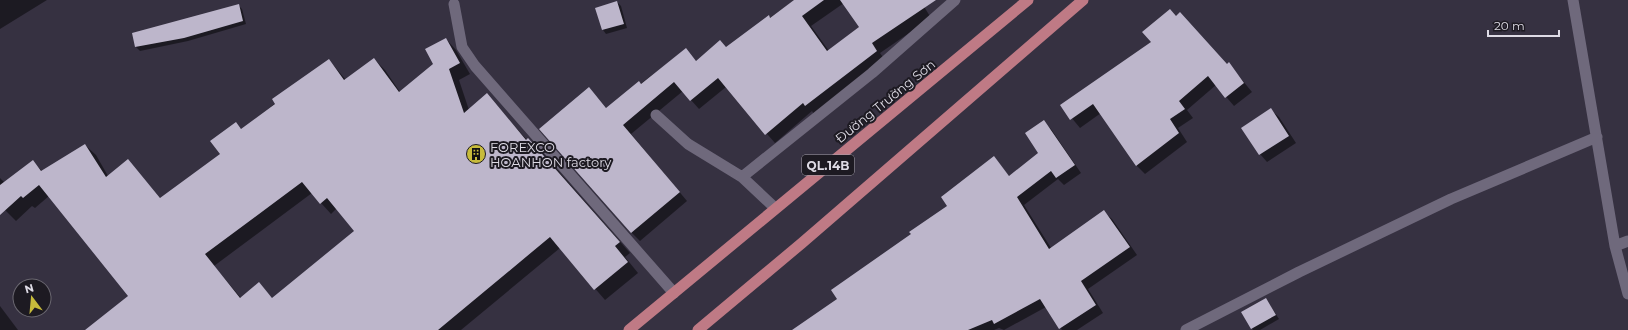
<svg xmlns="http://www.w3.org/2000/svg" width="1628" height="330" viewBox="0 0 1628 330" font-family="Montserrat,sans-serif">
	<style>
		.shadow { fill: #0007; fill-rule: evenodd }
		.building { fill: #bdb6cb; fill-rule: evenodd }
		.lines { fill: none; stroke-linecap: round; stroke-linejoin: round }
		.minor { stroke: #6f697c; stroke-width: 11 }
		.trunk { stroke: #bf7a85; stroke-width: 11 }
		.labels { text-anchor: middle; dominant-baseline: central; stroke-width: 4; stroke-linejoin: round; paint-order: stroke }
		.shield { fill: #1d1a22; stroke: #a4a1aa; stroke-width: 1 }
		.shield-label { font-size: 12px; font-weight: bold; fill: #dedbe5 }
		.street-label { font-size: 13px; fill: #dedbe5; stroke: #1d1a22 }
		.poi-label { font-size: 13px; fill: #dedbe5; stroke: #1d1a22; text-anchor: start }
	</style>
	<rect width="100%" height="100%" fill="#363141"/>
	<path class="shadow" d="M 0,0 L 47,0 L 0,29 Z
		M 795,0 L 920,0 L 931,18 L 880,53 L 885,60 L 814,114 L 812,111 L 775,143 L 726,87 L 699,109 L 683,91 L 631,134 L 687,201 L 640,241 L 631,232 L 589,88 L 607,109 L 685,50 L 696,61 L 720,41 L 727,48 ZM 844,3 L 861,27 L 829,51 L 811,26 Z
		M 617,2 L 621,6 L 627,28 L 606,34 L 603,30 L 597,8 Z
		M 239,6 L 242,9 L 246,24 L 188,41 L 140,51 L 136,47 L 133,34 Z
		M 446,39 L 456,50 L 470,74 L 459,80 L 469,110 L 487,95 L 527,140 L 528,139 L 539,149 L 630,253 L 625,257 L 638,273 L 605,300 L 560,248 L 461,330 L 86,330 L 130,296 L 49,196 L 35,208 L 32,206 L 16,221 L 0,205 L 0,178 L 5,183 L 32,161 L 42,171 L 85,145 L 96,155 L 108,176 L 128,160 L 161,199 L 221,154 L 236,124 L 242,130 L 329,60 L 346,80 L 374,59 L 385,70 L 400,92 L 434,65 ZM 312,193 L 331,214 L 337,208 L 356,231 L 273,299 L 259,284 L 241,298 L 214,266 Z
		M 1229,64 L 1252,92 L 1234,106 L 1216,85 L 1187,110 L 1193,118 L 1178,128 L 1187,142 L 1145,174 L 1137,166 L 1101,113 L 1080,128 L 1061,105 Z
		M 1271,110 L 1279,117 L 1296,143 L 1267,162 L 1260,154 Z
		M 1043,122 L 1051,129 L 1081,173 L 1064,185 L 1058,179 L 1024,205 L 1051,248 L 1104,212 L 1112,219 L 1137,255 L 1088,289 L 1103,313 L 1077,330 L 1062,330 L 1046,307 L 1004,330 L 999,328 L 994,330 L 796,330 L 838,299 L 912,235 L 949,206 L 993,158 L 1010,177 L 1040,153 Z
		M 1266,299 L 1279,319 L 1260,330 L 1253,330 L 1243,312 Z
		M 0,306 L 18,330 L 0,330 Z"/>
	<path class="building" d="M 794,0 L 824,0 L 802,16 L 827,51 L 859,27 L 840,0 L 936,0 L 872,43 L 877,51 L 805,106 L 803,103 L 765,135 L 718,78 L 690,101 L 674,82 L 623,125 L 680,192 L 631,233 L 539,129 L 589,87 L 606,108 L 639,81 L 641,84 L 686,48 L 696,61 L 720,40 L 726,47 L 769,15 L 770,18 Z
		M 617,1 L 624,24 L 602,30 L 595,8 Z
		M 239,4 L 243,21 L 184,38 L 135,47 L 132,33 Z
		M 1170,9 L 1176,16 L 1180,12 L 1227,64 L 1229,62 L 1244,83 L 1225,98 L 1208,76 L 1179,101 L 1185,109 L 1170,119 L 1179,133 L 1136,166 L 1093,104 L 1070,120 L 1060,105 L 1151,42 L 1142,32 Z
		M 446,38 L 460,63 L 449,69 L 464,113 L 487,93 L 526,140 L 528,138 L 620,242 L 615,246 L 628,262 L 594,290 L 550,237 L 438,330 L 85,330 L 128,296 L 39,185 L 23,198 L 21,196 L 0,215 L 0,185 L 33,160 L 41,171 L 85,144 L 106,177 L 128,159 L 160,198 L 220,154 L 210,141 L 236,122 L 241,129 L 275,104 L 272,99 L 329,59 L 344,80 L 374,58 L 399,92 L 433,64 L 425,49 ZM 302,182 L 320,204 L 327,198 L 354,231 L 272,298 L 259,282 L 240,298 L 205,254 Z
		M 1271,108 L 1289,136 L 1259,155 L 1241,128 Z
		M 1044,120 L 1075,165 L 1056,178 L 1051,171 L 1017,197 L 1049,249 L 1104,210 L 1130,247 L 1081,281 L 1096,305 L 1059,329 L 1040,299 L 994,324 L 992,320 L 968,330 L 792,330 L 837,299 L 831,290 L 911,234 L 909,232 L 947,206 L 941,197 L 994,156 L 1009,176 L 1038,153 L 1025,133 Z
		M 1266,298 L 1276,315 L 1251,329 L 1241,312 Z"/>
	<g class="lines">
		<path class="minor" d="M 1573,0 L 1615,246 L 1628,294
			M 454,4 L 462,47 L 475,66 L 674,293
			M 656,115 L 688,144 L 742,177
			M 775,208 L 742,177 L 872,73 L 955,0
			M 1615,246 L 1628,241
			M 1186,330 L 1299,272 L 1451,199 L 1597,137"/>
		<path class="trunk" d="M 629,330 L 1028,0
			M 698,330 L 802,243 L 1083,0"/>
	</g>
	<defs>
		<symbol id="building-disc" viewBox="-11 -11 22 22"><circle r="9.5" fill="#c7bb3b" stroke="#1d1a22"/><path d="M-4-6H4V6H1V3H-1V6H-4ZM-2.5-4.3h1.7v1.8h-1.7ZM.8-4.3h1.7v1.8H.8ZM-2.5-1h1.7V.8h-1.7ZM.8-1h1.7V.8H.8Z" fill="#111"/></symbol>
	</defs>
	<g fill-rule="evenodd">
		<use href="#building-disc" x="465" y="143" width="22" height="22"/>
	</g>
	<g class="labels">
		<rect class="shield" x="802" y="155" width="52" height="20" rx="3"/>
		<g class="shield-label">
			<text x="828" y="165">QL.14B</text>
		</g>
		<g class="street-label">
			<text transform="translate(885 101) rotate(-39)">Đường Trường Sơn</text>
		</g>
		<g class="poi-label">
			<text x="490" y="147">FOREXCO<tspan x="490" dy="15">HOANHON factory</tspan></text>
		</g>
	</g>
	<g transform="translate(32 298) rotate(344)"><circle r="19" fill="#1d1a22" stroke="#6a6770"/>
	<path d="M0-3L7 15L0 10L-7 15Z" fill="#c7bb3b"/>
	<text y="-6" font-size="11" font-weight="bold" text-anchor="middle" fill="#dedbe5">N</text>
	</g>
	<path d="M1488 30v6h71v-6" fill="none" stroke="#dedbe5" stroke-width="2"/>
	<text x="1494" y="30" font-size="12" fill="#dedbe5" stroke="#1d1a22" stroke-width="3" paint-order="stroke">20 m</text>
</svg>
